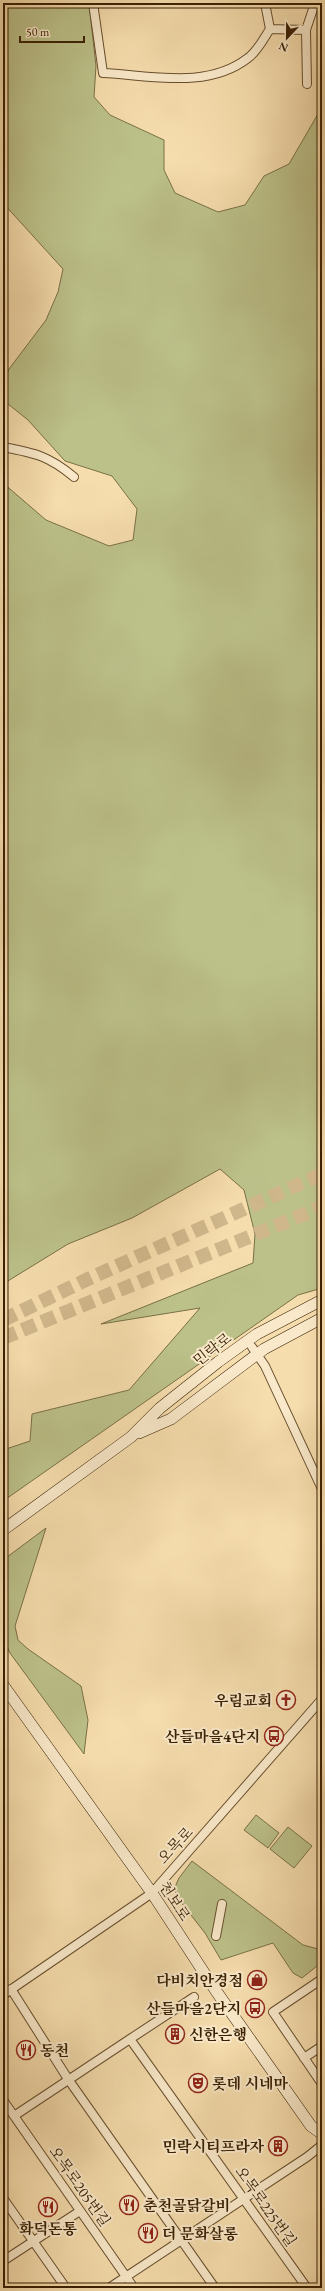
<svg xmlns="http://www.w3.org/2000/svg" width="325" height="2291" viewBox="0 0 325 2291" font-family="'EB Garamond','Noto Serif KR',serif">
	<style>
		.green { fill: #bcc18a; stroke: #7a7046 }
		.lines { fill: none; stroke-linecap: round; stroke-linejoin: round }
		.highway-tunnel { stroke: #d0b78b; stroke-width: 14; stroke-dasharray: 14 7; stroke-linecap: butt }
		.street-casing { stroke: #684f2e; stroke-width: 10 }
		.secondary-casing { stroke: #392003; stroke-width: 12 }
		.street { stroke: #f9e9ca; stroke-width: 8 }
		.secondary { stroke: #f9e9ca; stroke-width: 11 }
		.labels { text-anchor: middle; dominant-baseline: central; stroke-width: 4; stroke-linejoin: round; paint-order: stroke }
		.street-label { font-size: 15px; fill: #392003; stroke: #f9e9ca }
		.poi-label { font-size: 15px; font-weight: bold; fill: #392003; stroke: #f9e9ca; text-anchor: end }
	</style>
	<rect width="100%" height="100%" fill="#f6ddad"/>
	<filter id="stains"><feTurbulence type="fractalNoise" baseFrequency=".005" numOctaves="4"/><feColorMatrix values="0 0 0 0 .2 0 0 0 0 .09 0 0 0 0 .02 0 0 0 .5 -.17"/></filter>
	<radialGradient id="worn" r=".72"><stop offset=".6" stop-color="#630" stop-opacity="0"/><stop offset="1" stop-color="#630" stop-opacity=".3"/></radialGradient>
	<path class="green" d="M 3,3 L 89,3 L 96,66 L 94,97 L 110,115 L 164,140 L 164,170 L 175,193 L 218,212 L 245,205 L 264,176 L 289,164 L 322,107 L 322,1288 L 298,1295 L 3,1501 L 3,1450 L 30,1441 L 32,1414 L 129,1390 L 200,1308 L 101,1324 L 253,1263 L 255,1234 L 244,1190 L 220,1169 L 132,1218 L 68,1244 L 3,1284 L 3,483 L 46,520 L 109,546 L 133,540 L 137,509 L 112,476 L 65,461 L 28,420 L 3,400 L 3,383 L 9,369 L 46,320 L 58,292 L 63,269 L 3,203 Z
		M 46,1528 L 15,1626 L 18,1640 L 28,1649 L 81,1686 L 88,1720 L 84,1754 L 10,1653 L 3,1637 L 3,1560 Z
		M 256,1815 L 279,1833 L 268,1848 L 244,1830 Z
		M 288,1827 L 312,1846 L 294,1868 L 270,1849 Z
		M 192,1861 L 303,1945 L 322,1950 L 322,1962 L 302,1978 L 293,1973 L 273,1943 L 221,1960 L 205,1933 L 176,1896 L 175,1887 L 179,1878 Z"/>
	<g class="lines">
		<path class="highway-tunnel" d="M 3,1320 L 88,1279 L 322,1174
			M 3,1338 L 322,1207"/>
		<defs>
			<path id="street" d="M 93,3 L 103,73 C 150,75 207,90 248,58 C 257,52 264,38 270,29 L 306,30
				M 265,3 L 270,29
				M 307,84 L 306,30 L 315,3
				M 3,447 C 35,453 49,456 74,477
				M 252,1347 L 265,1366 L 322,1489
				M 216,1936 L 222,1904
				M 322,1979 L 273,2012 L 322,2084
				M 11,1989 L 68,2079 L 215,2288
				M 3,1995 L 152,1893 L 322,1699
				M 130,2039 L 194,1997
				M 304,2058 L 322,2046
				M 3,2100 L 134,2288
				M 14,2116 L 130,2039 L 307,2288
				M 3,2198 L 66,2288
				M 3,2261 L 80,2211
				M 3,2283 L 6,2288
				M 109,2288 L 307,2157 L 322,2145"/>
			<path id="secondary" d="M 139,1433 L 171,1419 L 264,1349 L 322,1318
				M 3,1530 L 131,1437 L 160,1408 L 218,1362 L 257,1334 L 322,1300
				M 3,1685 L 152,1893 L 216,1991 L 311,2126 L 322,2134"/>
		</defs>
		<use href="#street" class="street-casing"/>
		<use href="#secondary" class="secondary-casing"/>
		<use href="#street" class="street"/>
		<use href="#secondary" class="secondary"/>
	</g>
	<defs>
		<symbol id="church-ring" viewBox="-11 -11 22 22"><circle r="9.5" fill="#f9e9ca" stroke="#8f2418" stroke-width="1.5"/><path d="M-1.2-6h2.4v3.5h3.3v2.4h-3.3V6h-2.4V-.1h-3.3v-2.4h3.3Z" fill="#8f2418"/></symbol>
		<symbol id="bus-ring" viewBox="-11 -11 22 22"><circle r="9.5" fill="#f9e9ca" stroke="#8f2418" stroke-width="1.5"/><path d="M-5-6H5V4H4V6H2V4H-2V6H-4V4H-5ZM-3.5-4V0h7V-4ZM-3.5 1.2v1.5H-2V1.2ZM2 1.2v1.5H3.5V1.2Z" fill="#8f2418"/></symbol>
		<symbol id="shop-ring" viewBox="-11 -11 22 22"><circle r="9.5" fill="#f9e9ca" stroke="#8f2418" stroke-width="1.5"/><path d="M-5-2.5h2.3a2.7 3.5 0 0 1 5.4 0H5L5.5 6h-11ZM-1.5-2.5h3a1.5 2.3 0 0 0-3 0Z" fill="#8f2418"/></symbol>
		<symbol id="building-ring" viewBox="-11 -11 22 22"><circle r="9.5" fill="#f9e9ca" stroke="#8f2418" stroke-width="1.5"/><path d="M-4-6H4V6H1V3H-1V6H-4ZM-2.5-4.3h1.7v1.8h-1.7ZM.8-4.3h1.7v1.8H.8ZM-2.5-1h1.7V.8h-1.7ZM.8-1h1.7V.8H.8Z" fill="#8f2418"/></symbol>
		<symbol id="restaurant-ring" viewBox="-11 -11 22 22"><circle r="9.5" fill="#f9e9ca" stroke="#8f2418" stroke-width="1.5"/><path d="M-5-6h1v4h1v-4h1v4h1v-4h1v5L-1.5 .5V6h-2V.5L-5-1ZM5-6V6H3V1.5H1.5Q1.5-4 5-6Z" fill="#8f2418"/></symbol>
		<symbol id="theatre-ring" viewBox="-11 -11 22 22"><circle r="9.5" fill="#f9e9ca" stroke="#8f2418" stroke-width="1.5"/><path d="M-5-5.5Q0-4 5-5.5V0Q5 5 0 6Q-5 5-5 0ZM-3.3-2.5H-1v1.5H-3.3ZM1-2.5H3.3v1.5H1ZM-2.8 1Q0 5.5 2.8 1Z" fill="#8f2418"/></symbol>
	</defs>
	<g fill-rule="evenodd">
		<use href="#church-ring" x="275" y="1689" width="22" height="22"/>
		<use href="#bus-ring" x="263" y="1725" width="22" height="22"/>
		<use href="#shop-ring" x="246" y="1969" width="22" height="22"/>
		<use href="#bus-ring" x="244" y="1997" width="22" height="22"/>
		<use href="#building-ring" x="164" y="2023" width="22" height="22"/>
		<use href="#restaurant-ring" x="15" y="2039" width="22" height="22"/>
		<use href="#theatre-ring" x="187" y="2072" width="22" height="22"/>
		<use href="#building-ring" x="267" y="2135" width="22" height="22"/>
		<use href="#restaurant-ring" x="118" y="2194" width="22" height="22"/>
		<use href="#restaurant-ring" x="37" y="2196" width="22" height="22"/>
		<use href="#restaurant-ring" x="137" y="2222" width="22" height="22"/>
	</g>
	<g class="labels">
		<g class="street-label">
			<text transform="translate(212 1349) rotate(-37)">민락로</text>
			<text transform="translate(175 1845) rotate(-47)">오목로</text>
			<text transform="translate(175 1901) rotate(57)">천보로</text>
			<text transform="translate(80 2186) rotate(55)">오목로205번길</text>
			<text transform="translate(266 2206) rotate(55)">오목로225번길</text>
		</g>
		<g class="poi-label">
			<text x="272" y="1700">우림교회</text>
			<text x="260" y="1736">산들마을4단지</text>
			<text x="243" y="1980">다비치안경점</text>
			<text x="241" y="2008">산들마을2단지</text>
			<text x="189" y="2034" text-anchor="start">신한은행</text>
			<text x="40" y="2050" text-anchor="start">동천</text>
			<text x="212" y="2083" text-anchor="start">롯데 시네마</text>
			<text x="264" y="2146">민락시티프라자</text>
			<text x="143" y="2205" text-anchor="start">춘천골닭갈비</text>
			<text x="48" y="2228" text-anchor="middle">화덕돈통</text>
			<text x="162" y="2233" text-anchor="start">더 문화살롱</text>
		</g>
	</g>
	<rect width="325" height="2291" fill="none" stroke="#f6ddad" stroke-width="16"/>
	<rect x="4" y="4" width="317" height="2283" fill="none" stroke="#392003" stroke-width="2"/>
	<rect x="8" y="8" width="309" height="2275" fill="none" stroke="#392003"/>
	<g transform="translate(287 38) rotate(202)" stroke="#f9e9ca" stroke-width="3" paint-order="stroke">
	<path d="M0-3L7 15L0 10L-7 15Z" fill="#392003"/>
	<text y="-6" font-size="11" font-weight="bold" text-anchor="middle" fill="#392003">N</text>
	</g>
	<path d="M20 36v6h64v-6" fill="none" stroke="#392003" stroke-width="2"/>
	<text x="26" y="36" font-size="12" fill="#392003" stroke="#f9e9ca" stroke-width="3" paint-order="stroke">50 m</text>
	<rect width="100%" height="100%" filter="url(#stains)"/>
	<rect width="100%" height="100%" fill="url(#worn)"/>
</svg>
